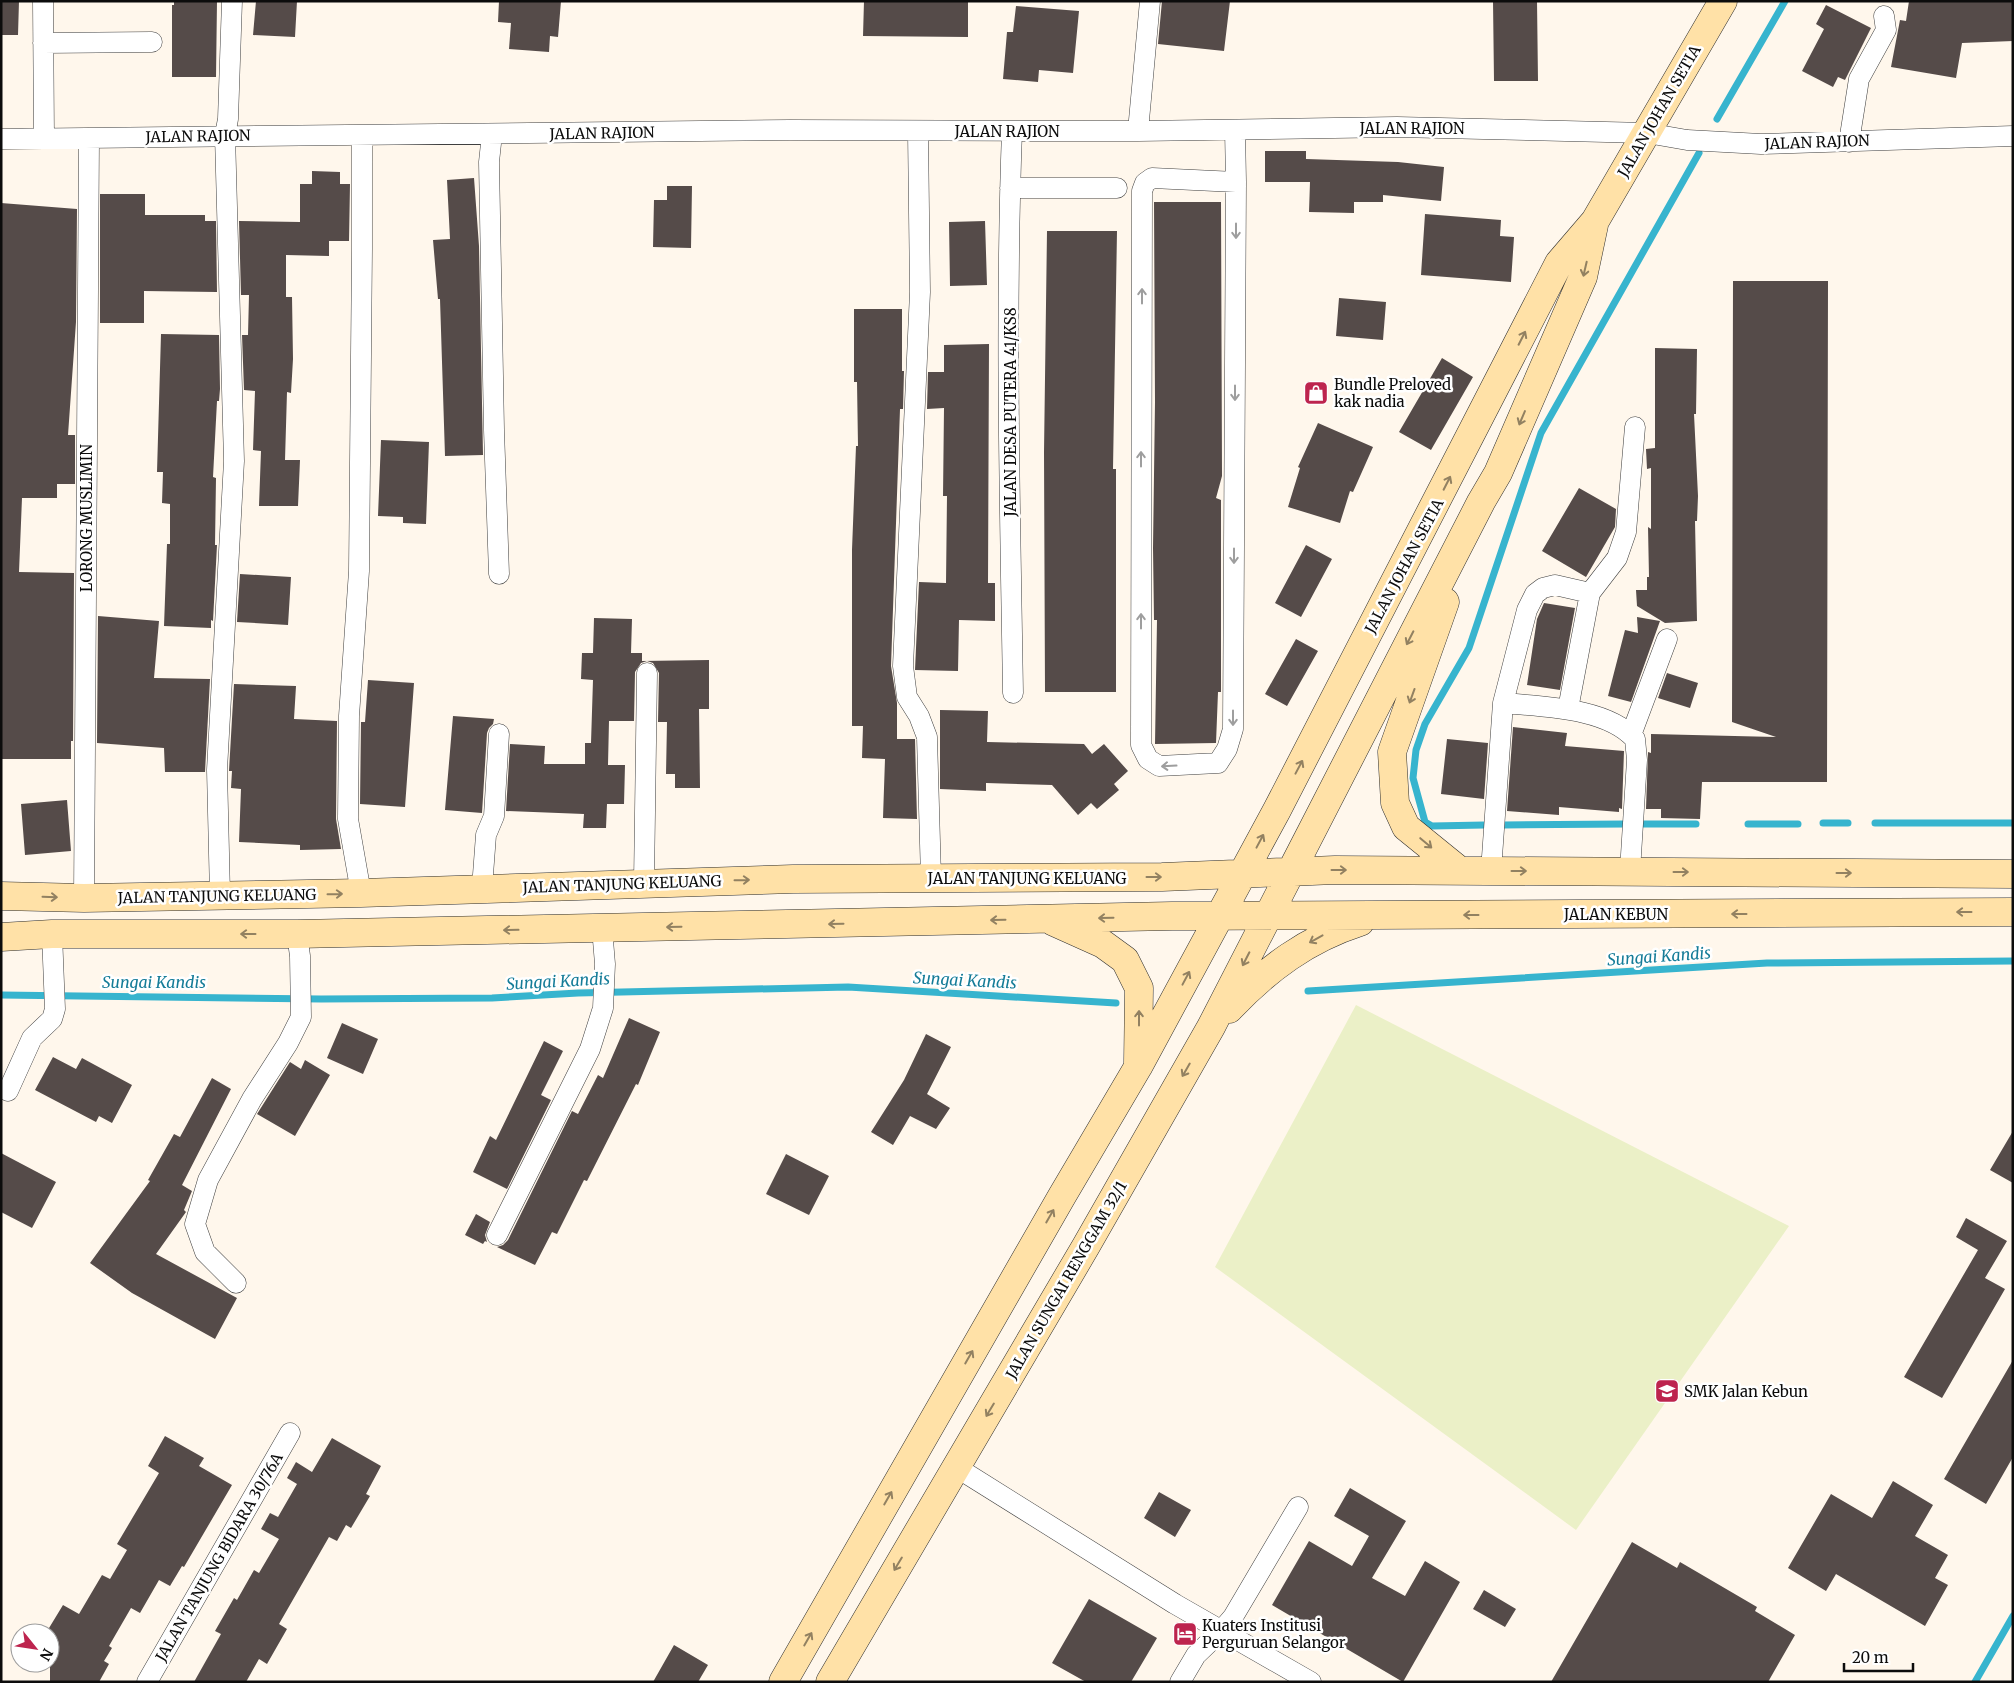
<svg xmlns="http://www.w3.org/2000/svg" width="2014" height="1683" viewBox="0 0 2014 1683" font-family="Merriweather,serif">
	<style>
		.pitch { fill: #ebf0c7 }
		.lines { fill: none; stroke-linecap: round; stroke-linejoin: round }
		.stream { stroke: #37b4ce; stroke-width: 7 }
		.building { fill: #554b49 }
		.street-casing { stroke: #3f3f3f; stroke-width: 21 }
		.secondary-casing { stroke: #2e2e2e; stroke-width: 29 }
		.street { stroke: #fff; stroke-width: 20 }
		.secondary { stroke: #ffe1a7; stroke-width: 28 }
		.oneway { stroke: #9e9e9e }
		.oneway2 { stroke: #928161 }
		.labels { text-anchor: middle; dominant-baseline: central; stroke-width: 5; stroke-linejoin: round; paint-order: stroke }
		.street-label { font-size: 15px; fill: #0c0c0c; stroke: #fff }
		.poi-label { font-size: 15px; fill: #0c0c0c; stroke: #fff; text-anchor: start }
		.water-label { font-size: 16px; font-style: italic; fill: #157c98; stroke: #fff }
	</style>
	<rect width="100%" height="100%" fill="#fff7ec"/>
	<path class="pitch" d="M 1356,1005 L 1789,1226 L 1576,1530 L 1215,1267 Z"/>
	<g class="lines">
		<path class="stream" d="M 1717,119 L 1785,1
			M 1823,823 L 1848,823
			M 1875,823 L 2013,823
			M 1642,824 L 1696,824
			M 1748,824 L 1798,824
			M 1484,825 L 1432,826 L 1425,822 L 1413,778 L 1416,750 L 1425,724 L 1469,648 L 1541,433 L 1699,153
			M 1503,825 L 1625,824
			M 1308,991 L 1767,963 L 2013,961
			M 1,995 L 321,999 L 492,998 L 578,993 L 848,987 L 1116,1003
			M 1975,1682 L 2013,1616"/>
	</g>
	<path class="building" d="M 1,1 L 19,1 L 18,35 L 1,35 Z
		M 174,1 L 217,1 L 216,77 L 172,77 L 172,5 L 174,5 Z
		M 256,1 L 297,1 L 295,37 L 253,35 Z
		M 499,1 L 561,1 L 558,37 L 550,36 L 549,52 L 509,49 L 511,23 L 498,22 Z
		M 864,1 L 968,1 L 968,37 L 863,36 Z
		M 1162,1 L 1230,1 L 1224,51 L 1158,44 Z
		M 1493,1 L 1537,1 L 1538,81 L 1494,81 Z
		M 1909,1 L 2013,1 L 2013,41 L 1962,43 L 1956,78 L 1891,67 L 1900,20 L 1906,21 Z
		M 1826,5 L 1871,28 L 1845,80 L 1838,77 L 1833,87 L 1802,71 L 1824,29 L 1816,24 Z
		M 1016,6 L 1079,11 L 1073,73 L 1039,70 L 1038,82 L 1003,79 L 1007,32 L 1013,32 Z
		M 1265,151 L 1306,151 L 1306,159 L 1398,162 L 1444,167 L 1441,201 L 1383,195 L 1383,202 L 1354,202 L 1354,213 L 1309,212 L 1310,182 L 1265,182 Z
		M 312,171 L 340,172 L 340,184 L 350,184 L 349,241 L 329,241 L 329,256 L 286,255 L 286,297 L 292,297 L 293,359 L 291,393 L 287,392 L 285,460 L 300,460 L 298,506 L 259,506 L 261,451 L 253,450 L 255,391 L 244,390 L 242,335 L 248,335 L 249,295 L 241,295 L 239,221 L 300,222 L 300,184 L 312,184 Z
		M 474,178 L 479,246 L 483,455 L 445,456 L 440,299 L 438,299 L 433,240 L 450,239 L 447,180 Z
		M 667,186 L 692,186 L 691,248 L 653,247 L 654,200 L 667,200 Z
		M 100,194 L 145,194 L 145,215 L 205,215 L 205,221 L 216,221 L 217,292 L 144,291 L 144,323 L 100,323 Z
		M 1154,202 L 1221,202 L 1222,476 L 1216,498 L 1221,500 L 1221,692 L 1218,692 L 1216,743 L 1155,744 L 1157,620 L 1154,620 L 1153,548 L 1155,402 Z
		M 1,203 L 77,209 L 76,322 L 68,435 L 75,435 L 75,484 L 57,484 L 57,498 L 22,498 L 19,572 L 74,573 L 73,741 L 71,741 L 71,759 L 1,759 Z
		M 1425,214 L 1501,220 L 1500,236 L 1514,237 L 1511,282 L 1421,275 Z
		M 985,221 L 987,285 L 950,286 L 949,222 Z
		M 1047,231 L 1117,231 L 1113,469 L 1116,469 L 1116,692 L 1045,692 L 1044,452 Z
		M 1733,281 L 1828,281 L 1827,782 L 1702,782 L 1700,819 L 1661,818 L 1661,809 L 1646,809 L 1648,752 L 1651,753 L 1651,734 L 1776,737 L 1732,722 Z
		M 1339,298 L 1386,302 L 1383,340 L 1336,336 Z
		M 854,309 L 902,309 L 902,371 L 904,371 L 903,409 L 900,409 L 891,666 L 897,703 L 897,739 L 915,739 L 917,819 L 883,818 L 885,759 L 862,758 L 863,726 L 852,726 L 852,550 L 856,446 L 858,446 L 857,382 L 854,382 Z
		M 161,334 L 219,335 L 220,389 L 219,401 L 217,401 L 213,477 L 216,478 L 215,545 L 217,545 L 213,621 L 211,620 L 211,628 L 164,626 L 167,544 L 170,544 L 170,504 L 162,503 L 163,472 L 157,472 Z
		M 989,344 L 988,583 L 995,583 L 995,621 L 959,620 L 958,671 L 915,670 L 919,582 L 946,583 L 947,496 L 943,496 L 944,408 L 927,409 L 928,372 L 944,372 L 944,345 Z
		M 1655,348 L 1697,349 L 1696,414 L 1694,414 L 1698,496 L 1697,521 L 1695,521 L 1697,621 L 1665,623 L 1637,606 L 1636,590 L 1647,590 L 1647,577 L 1649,577 L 1648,527 L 1651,529 L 1651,468 L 1647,469 L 1646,449 L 1655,448 Z
		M 1442,358 L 1473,377 L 1431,450 L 1399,432 Z
		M 1318,423 L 1373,447 L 1353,492 L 1350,491 L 1340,523 L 1288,507 L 1300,468 L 1298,467 Z
		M 381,440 L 429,442 L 426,524 L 403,523 L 403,517 L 378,516 Z
		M 1579,488 L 1616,509 L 1615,527 L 1586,577 L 1542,551 Z
		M 1306,545 L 1332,559 L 1301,617 L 1275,603 Z
		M 240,574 L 291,577 L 288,625 L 237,622 Z
		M 1544,603 L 1575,608 L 1560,690 L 1527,685 L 1537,619 Z
		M 98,616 L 159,621 L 154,678 L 210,679 L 205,772 L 165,772 L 164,748 L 97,743 Z
		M 1637,617 L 1660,621 L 1631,702 L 1608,696 L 1625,630 L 1638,633 Z
		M 594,618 L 632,619 L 631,653 L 642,653 L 642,661 L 709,660 L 709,709 L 699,709 L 700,788 L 675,788 L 675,774 L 666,774 L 667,722 L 658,722 L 659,673 L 653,663 L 647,661 L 641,663 L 635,672 L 634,721 L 609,721 L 608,765 L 625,765 L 624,804 L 607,804 L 606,828 L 583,828 L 584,814 L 506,811 L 510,744 L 545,746 L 544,764 L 585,764 L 585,743 L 591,743 L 593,680 L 581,679 L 582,653 L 593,653 Z
		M 1296,639 L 1318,651 L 1287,706 L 1265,694 Z
		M 1667,673 L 1698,683 L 1690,708 L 1658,698 Z
		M 368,680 L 414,683 L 405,807 L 360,804 L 361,722 L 365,722 Z
		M 234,684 L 296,686 L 294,719 L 337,721 L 336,819 L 341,849 L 300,850 L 300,845 L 239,842 L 241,789 L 231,788 L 232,771 L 229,771 Z
		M 940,710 L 988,711 L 987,742 L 1084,744 L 1092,754 L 1104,744 L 1128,771 L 1114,784 L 1119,790 L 1097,809 L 1091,803 L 1078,815 L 1052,785 L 986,783 L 986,791 L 940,789 Z
		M 453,716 L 494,719 L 493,724 L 489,728 L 487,733 L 482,813 L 445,810 Z
		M 1513,727 L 1567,733 L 1565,746 L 1624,751 L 1622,809 L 1619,808 L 1619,812 L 1559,807 L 1559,815 L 1507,811 Z
		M 1447,739 L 1488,743 L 1484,799 L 1441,794 Z
		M 67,800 L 71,851 L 25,855 L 21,804 Z
		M 629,1018 L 660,1032 L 638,1085 L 636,1084 L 587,1181 L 584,1180 L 557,1234 L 552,1232 L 535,1265 L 497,1247 L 503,1245 L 508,1240 L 572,1111 L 578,1114 L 598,1075 L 603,1078 Z
		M 342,1023 L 378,1039 L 363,1074 L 327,1058 Z
		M 926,1034 L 951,1047 L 927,1094 L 950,1108 L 936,1129 L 910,1116 L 893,1145 L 871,1132 L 904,1080 Z
		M 544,1041 L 563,1051 L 541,1095 L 551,1100 L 507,1189 L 473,1172 L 490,1136 L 496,1140 Z
		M 53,1057 L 76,1069 L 82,1058 L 132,1085 L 112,1123 L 99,1116 L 96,1122 L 35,1090 Z
		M 305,1060 L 330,1075 L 295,1136 L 257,1114 L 290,1062 L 301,1069 Z
		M 212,1078 L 231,1089 L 182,1185 L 192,1191 L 184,1210 L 186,1212 L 156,1254 L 237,1298 L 215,1339 L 132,1293 L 90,1263 L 150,1181 L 148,1180 L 174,1134 L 180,1137 Z
		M 2013,1131 L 2013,1183 L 1990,1170 Z
		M 1,1153 L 56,1182 L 32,1228 L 1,1212 Z
		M 786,1154 L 829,1176 L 809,1215 L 766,1194 Z
		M 476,1214 L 490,1222 L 485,1235 L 487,1242 L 485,1241 L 483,1244 L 465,1235 Z
		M 1966,1218 L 2007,1241 L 1985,1278 L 2005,1289 L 1942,1398 L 1904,1377 L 1978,1250 L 1956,1237 Z
		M 2013,1360 L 2013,1457 L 1986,1504 L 1944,1479 Z
		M 165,1436 L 204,1458 L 199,1466 L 232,1485 L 184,1567 L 182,1566 L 170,1586 L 159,1580 L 140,1613 L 131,1608 L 109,1646 L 112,1648 L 104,1661 L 109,1664 L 99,1682 L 50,1682 L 50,1633 L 46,1633 L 63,1605 L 79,1614 L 102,1575 L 110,1579 L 127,1550 L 117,1544 L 159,1473 L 148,1466 Z
		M 332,1438 L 381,1466 L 366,1494 L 370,1496 L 351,1528 L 346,1525 L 337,1541 L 329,1537 L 279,1624 L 287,1629 L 267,1664 L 259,1659 L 246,1682 L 194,1682 L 221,1634 L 215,1631 L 234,1598 L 237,1600 L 254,1570 L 259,1573 L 279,1539 L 261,1529 L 270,1513 L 278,1517 L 297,1484 L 287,1478 L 296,1462 L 312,1472 Z
		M 1893,1481 L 1933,1505 L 1915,1536 L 1948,1555 L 1935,1578 L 1948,1585 L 1925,1626 L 1836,1574 L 1826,1591 L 1788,1568 L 1831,1494 L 1872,1518 Z
		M 1350,1488 L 1406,1521 L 1372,1578 L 1405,1596 L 1425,1561 L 1460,1582 L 1403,1682 L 1272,1605 L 1309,1541 L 1352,1566 L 1369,1536 L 1334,1516 Z
		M 1159,1492 L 1191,1510 L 1175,1537 L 1144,1518 Z
		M 1632,1542 L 1677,1568 L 1680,1562 L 1757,1607 L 1755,1611 L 1795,1635 L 1768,1682 L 1551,1682 Z
		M 1484,1590 L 1516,1609 L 1505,1627 L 1473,1609 Z
		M 1089,1599 L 1157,1638 L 1131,1682 L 1086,1682 L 1052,1663 Z
		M 674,1645 L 708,1665 L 698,1682 L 653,1682 Z"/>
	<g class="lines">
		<defs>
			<path id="street" d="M 43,1 L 44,138
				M 43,43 L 152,42
				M 1235,130 L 1236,182 L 1233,729 L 1227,749 L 1218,763 L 1159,766 L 1148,759 L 1141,745 L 1142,191 L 1145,183 L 1152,178 L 1236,182
				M 1012,131 C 1005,318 1010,506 1013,693
				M 1138,131 L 1150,1
				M 918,132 L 920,292 L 903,666 L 907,697 L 919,716 L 927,737 L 931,878
				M 492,134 L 489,162 L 494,430 L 499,574
				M 1,139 L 790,130 L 1138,131 L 1397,127 L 1647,133 L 1687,140 L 1761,144 L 2013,136
				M 1849,142 L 1859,79 L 1886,30 L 1884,16
				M 1010,188 L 1117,188
				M 1590,593 L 1617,558 L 1626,532 L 1635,427
				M 1503,703 L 1527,610 L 1535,594 L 1543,588 L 1555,585 L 1590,593 L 1568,709
				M 1631,735 L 1667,639
				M 1491,871 L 1503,703 C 1543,707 1606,707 1635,739 L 1637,760 L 1630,871
				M 644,882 L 647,673
				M 482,888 L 486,835 L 494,816 L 499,734
				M 361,893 L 348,819 L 349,716 L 359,571 L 362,248 L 362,135
				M 220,895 L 217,770 L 234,461 L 225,135 L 228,119 L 232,1
				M 84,898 L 89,138
				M 8,1091 L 32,1038 L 52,1019 L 55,1009 L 52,934
				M 497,1235 L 590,1049 L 603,1008 L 605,964 L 602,928
				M 236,1283 L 205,1252 L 195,1224 L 208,1180 L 252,1099 L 288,1043 L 301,1017 L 300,956 L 297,934
				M 956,1467 L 1175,1604 L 1311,1682
				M 147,1682 L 290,1433
				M 1180,1682 L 1196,1655 L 1221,1631 L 1233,1617 L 1298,1507"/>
			<path id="secondary" d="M 1445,602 L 1392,752 L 1395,803 L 1406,827 L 1459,870
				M 1,896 L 84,898 L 361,893 L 793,879 L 1162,877 L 1335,870 L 2013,874
				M 1054,922 L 1103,944 L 1125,960 L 1139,988 L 1138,1063
				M 1,937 L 52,934 L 297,934 L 1172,916 L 2013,912
				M 1229,1009 C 1267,969 1307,939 1360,922
				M 783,1682 L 1062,1196 L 1138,1067 L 1277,810 L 1559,263 L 1595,221 L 1723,1
				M 830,1682 L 1086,1246 L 1211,1027 L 1481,502 L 1498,473 L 1583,277 L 1594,225"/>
		</defs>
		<use href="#street" class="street-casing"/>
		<use href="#secondary" class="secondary-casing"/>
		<use href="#street" class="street"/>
		<use href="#secondary" class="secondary"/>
	</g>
	<defs><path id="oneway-shaft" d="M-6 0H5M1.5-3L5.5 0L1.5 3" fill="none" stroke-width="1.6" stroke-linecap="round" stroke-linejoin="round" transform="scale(1.25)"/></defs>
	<g class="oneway">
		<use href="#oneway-shaft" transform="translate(1236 231) rotate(90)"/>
		<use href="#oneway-shaft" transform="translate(1142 296) rotate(-90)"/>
		<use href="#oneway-shaft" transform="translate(1235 393) rotate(90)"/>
		<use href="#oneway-shaft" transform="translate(1141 459) rotate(-90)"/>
		<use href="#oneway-shaft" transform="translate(1234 556) rotate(90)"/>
		<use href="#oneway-shaft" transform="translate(1141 621) rotate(-90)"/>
		<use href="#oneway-shaft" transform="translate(1233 718) rotate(90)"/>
		<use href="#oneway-shaft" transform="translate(1169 766) rotate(177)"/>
	</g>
	<g class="oneway2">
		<use href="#oneway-shaft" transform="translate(1585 269) rotate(103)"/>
		<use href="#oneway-shaft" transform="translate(1522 338) rotate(-63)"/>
		<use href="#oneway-shaft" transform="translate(1522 418) rotate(113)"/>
		<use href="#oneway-shaft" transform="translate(1447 483) rotate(-63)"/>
		<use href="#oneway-shaft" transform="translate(1410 638) rotate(117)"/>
		<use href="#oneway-shaft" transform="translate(1412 696) rotate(110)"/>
		<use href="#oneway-shaft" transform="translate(1299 767) rotate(-62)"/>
		<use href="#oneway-shaft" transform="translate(1260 841) rotate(-62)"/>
		<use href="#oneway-shaft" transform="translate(1426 843) rotate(40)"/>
		<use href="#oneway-shaft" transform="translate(1339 870)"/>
		<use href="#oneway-shaft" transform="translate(1519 871)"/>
		<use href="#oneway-shaft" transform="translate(1681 872)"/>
		<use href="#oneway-shaft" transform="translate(1844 873)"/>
		<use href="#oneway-shaft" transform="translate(1154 877)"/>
		<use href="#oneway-shaft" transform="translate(742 880) rotate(-1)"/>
		<use href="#oneway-shaft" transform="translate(335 894) rotate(-1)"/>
		<use href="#oneway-shaft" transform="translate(50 897) rotate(2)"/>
		<use href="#oneway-shaft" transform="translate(1964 912) rotate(180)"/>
		<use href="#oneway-shaft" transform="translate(1739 914) rotate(180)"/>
		<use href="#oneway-shaft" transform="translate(1471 915) rotate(180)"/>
		<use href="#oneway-shaft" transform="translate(1106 918) rotate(179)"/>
		<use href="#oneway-shaft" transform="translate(998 920) rotate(179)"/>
		<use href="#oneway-shaft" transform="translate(836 924) rotate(179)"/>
		<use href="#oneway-shaft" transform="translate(674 927) rotate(179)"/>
		<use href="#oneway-shaft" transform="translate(511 930) rotate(179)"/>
		<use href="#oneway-shaft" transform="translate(248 934) rotate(-180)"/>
		<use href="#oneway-shaft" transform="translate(1316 939) rotate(151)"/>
		<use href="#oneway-shaft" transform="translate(1246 959) rotate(117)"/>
		<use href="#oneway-shaft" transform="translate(1186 978) rotate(-62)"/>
		<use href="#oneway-shaft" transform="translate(1139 1018) rotate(-90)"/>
		<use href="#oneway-shaft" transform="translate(1186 1070) rotate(120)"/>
		<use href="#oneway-shaft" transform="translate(1050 1216) rotate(-60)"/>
		<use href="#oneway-shaft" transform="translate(969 1357) rotate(-60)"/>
		<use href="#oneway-shaft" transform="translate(990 1410) rotate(121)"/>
		<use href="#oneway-shaft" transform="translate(888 1498) rotate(-60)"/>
		<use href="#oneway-shaft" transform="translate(898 1564) rotate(121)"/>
		<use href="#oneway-shaft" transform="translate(808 1639) rotate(-60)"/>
	</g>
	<defs>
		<symbol id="shop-square" viewBox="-11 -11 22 22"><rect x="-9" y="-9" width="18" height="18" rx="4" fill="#bd244e" stroke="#fff"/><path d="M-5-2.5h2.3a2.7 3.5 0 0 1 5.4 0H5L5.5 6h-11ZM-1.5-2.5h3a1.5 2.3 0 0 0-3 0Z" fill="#fff"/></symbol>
		<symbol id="school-square" viewBox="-11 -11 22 22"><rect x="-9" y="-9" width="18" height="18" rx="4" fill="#bd244e" stroke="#fff"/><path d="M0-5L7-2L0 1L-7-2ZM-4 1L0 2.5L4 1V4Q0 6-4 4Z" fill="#fff"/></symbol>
		<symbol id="hotel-square" viewBox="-11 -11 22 22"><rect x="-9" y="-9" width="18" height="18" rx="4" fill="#bd244e" stroke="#fff"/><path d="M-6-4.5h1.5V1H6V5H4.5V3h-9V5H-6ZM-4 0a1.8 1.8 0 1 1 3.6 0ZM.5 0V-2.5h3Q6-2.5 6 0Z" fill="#fff"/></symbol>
	</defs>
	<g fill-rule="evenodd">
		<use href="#shop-square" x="1302" y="379" width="28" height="28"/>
		<use href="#school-square" x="1653" y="1377" width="28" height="28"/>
		<use href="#hotel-square" x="1171" y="1620" width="28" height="28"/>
	</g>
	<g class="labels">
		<g class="street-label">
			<text transform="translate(1659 111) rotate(-60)">JALAN JOHAN SETIA</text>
			<text x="1412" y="128">JALAN RAJION</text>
			<text x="1007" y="131">JALAN RAJION</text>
			<text transform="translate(602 133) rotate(-1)">JALAN RAJION</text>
			<text transform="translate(198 136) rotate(-1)">JALAN RAJION</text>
			<text transform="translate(1817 142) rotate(-2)">JALAN RAJION</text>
			<text transform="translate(1010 412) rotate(-90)">JALAN DESA PUTERA 41/KS8</text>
			<text transform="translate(86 518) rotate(-90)">LORONG MUSLIMIN</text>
			<text transform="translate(1404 566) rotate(-62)">JALAN JOHAN SETIA</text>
			<text x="1027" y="878">JALAN TANJUNG KELUANG</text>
			<text transform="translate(622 884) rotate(-2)">JALAN TANJUNG KELUANG</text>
			<text transform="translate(217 896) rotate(-1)">JALAN TANJUNG KELUANG</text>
			<text x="1616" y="914">JALAN KEBUN</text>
			<text transform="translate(1066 1280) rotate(-60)">JALAN SUNGAI RENGGAM 32/1</text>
			<text transform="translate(219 1557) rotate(-60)">JALAN TANJUNG BIDARA 30/76A</text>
		</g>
		<g class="poi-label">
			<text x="1334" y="384">Bundle Preloved<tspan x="1334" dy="17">kak nadia</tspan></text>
			<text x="1684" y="1391">SMK Jalan Kebun</text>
			<text x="1202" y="1625">Kuaters Institusi<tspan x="1202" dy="17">Perguruan Selangor</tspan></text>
		</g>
		<g class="water-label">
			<text transform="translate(1659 956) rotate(-4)">Sungai Kandis</text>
			<text transform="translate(965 980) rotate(3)">Sungai Kandis</text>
			<text transform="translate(558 981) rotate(-3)">Sungai Kandis</text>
			<text x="154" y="982">Sungai Kandis</text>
		</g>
	</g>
	<rect width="2014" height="1683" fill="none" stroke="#0c0c0c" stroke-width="5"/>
	<g transform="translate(35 1648) rotate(120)"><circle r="24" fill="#ffffff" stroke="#9e9e9e"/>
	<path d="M0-4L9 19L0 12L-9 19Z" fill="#bd244e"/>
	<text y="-8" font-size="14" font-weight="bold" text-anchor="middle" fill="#0c0c0c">N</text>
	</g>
	<path d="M1844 1663v8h69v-8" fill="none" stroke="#0c0c0c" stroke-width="2.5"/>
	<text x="1852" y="1663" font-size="15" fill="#0c0c0c" stroke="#ffffff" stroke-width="4" paint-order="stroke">20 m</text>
</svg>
